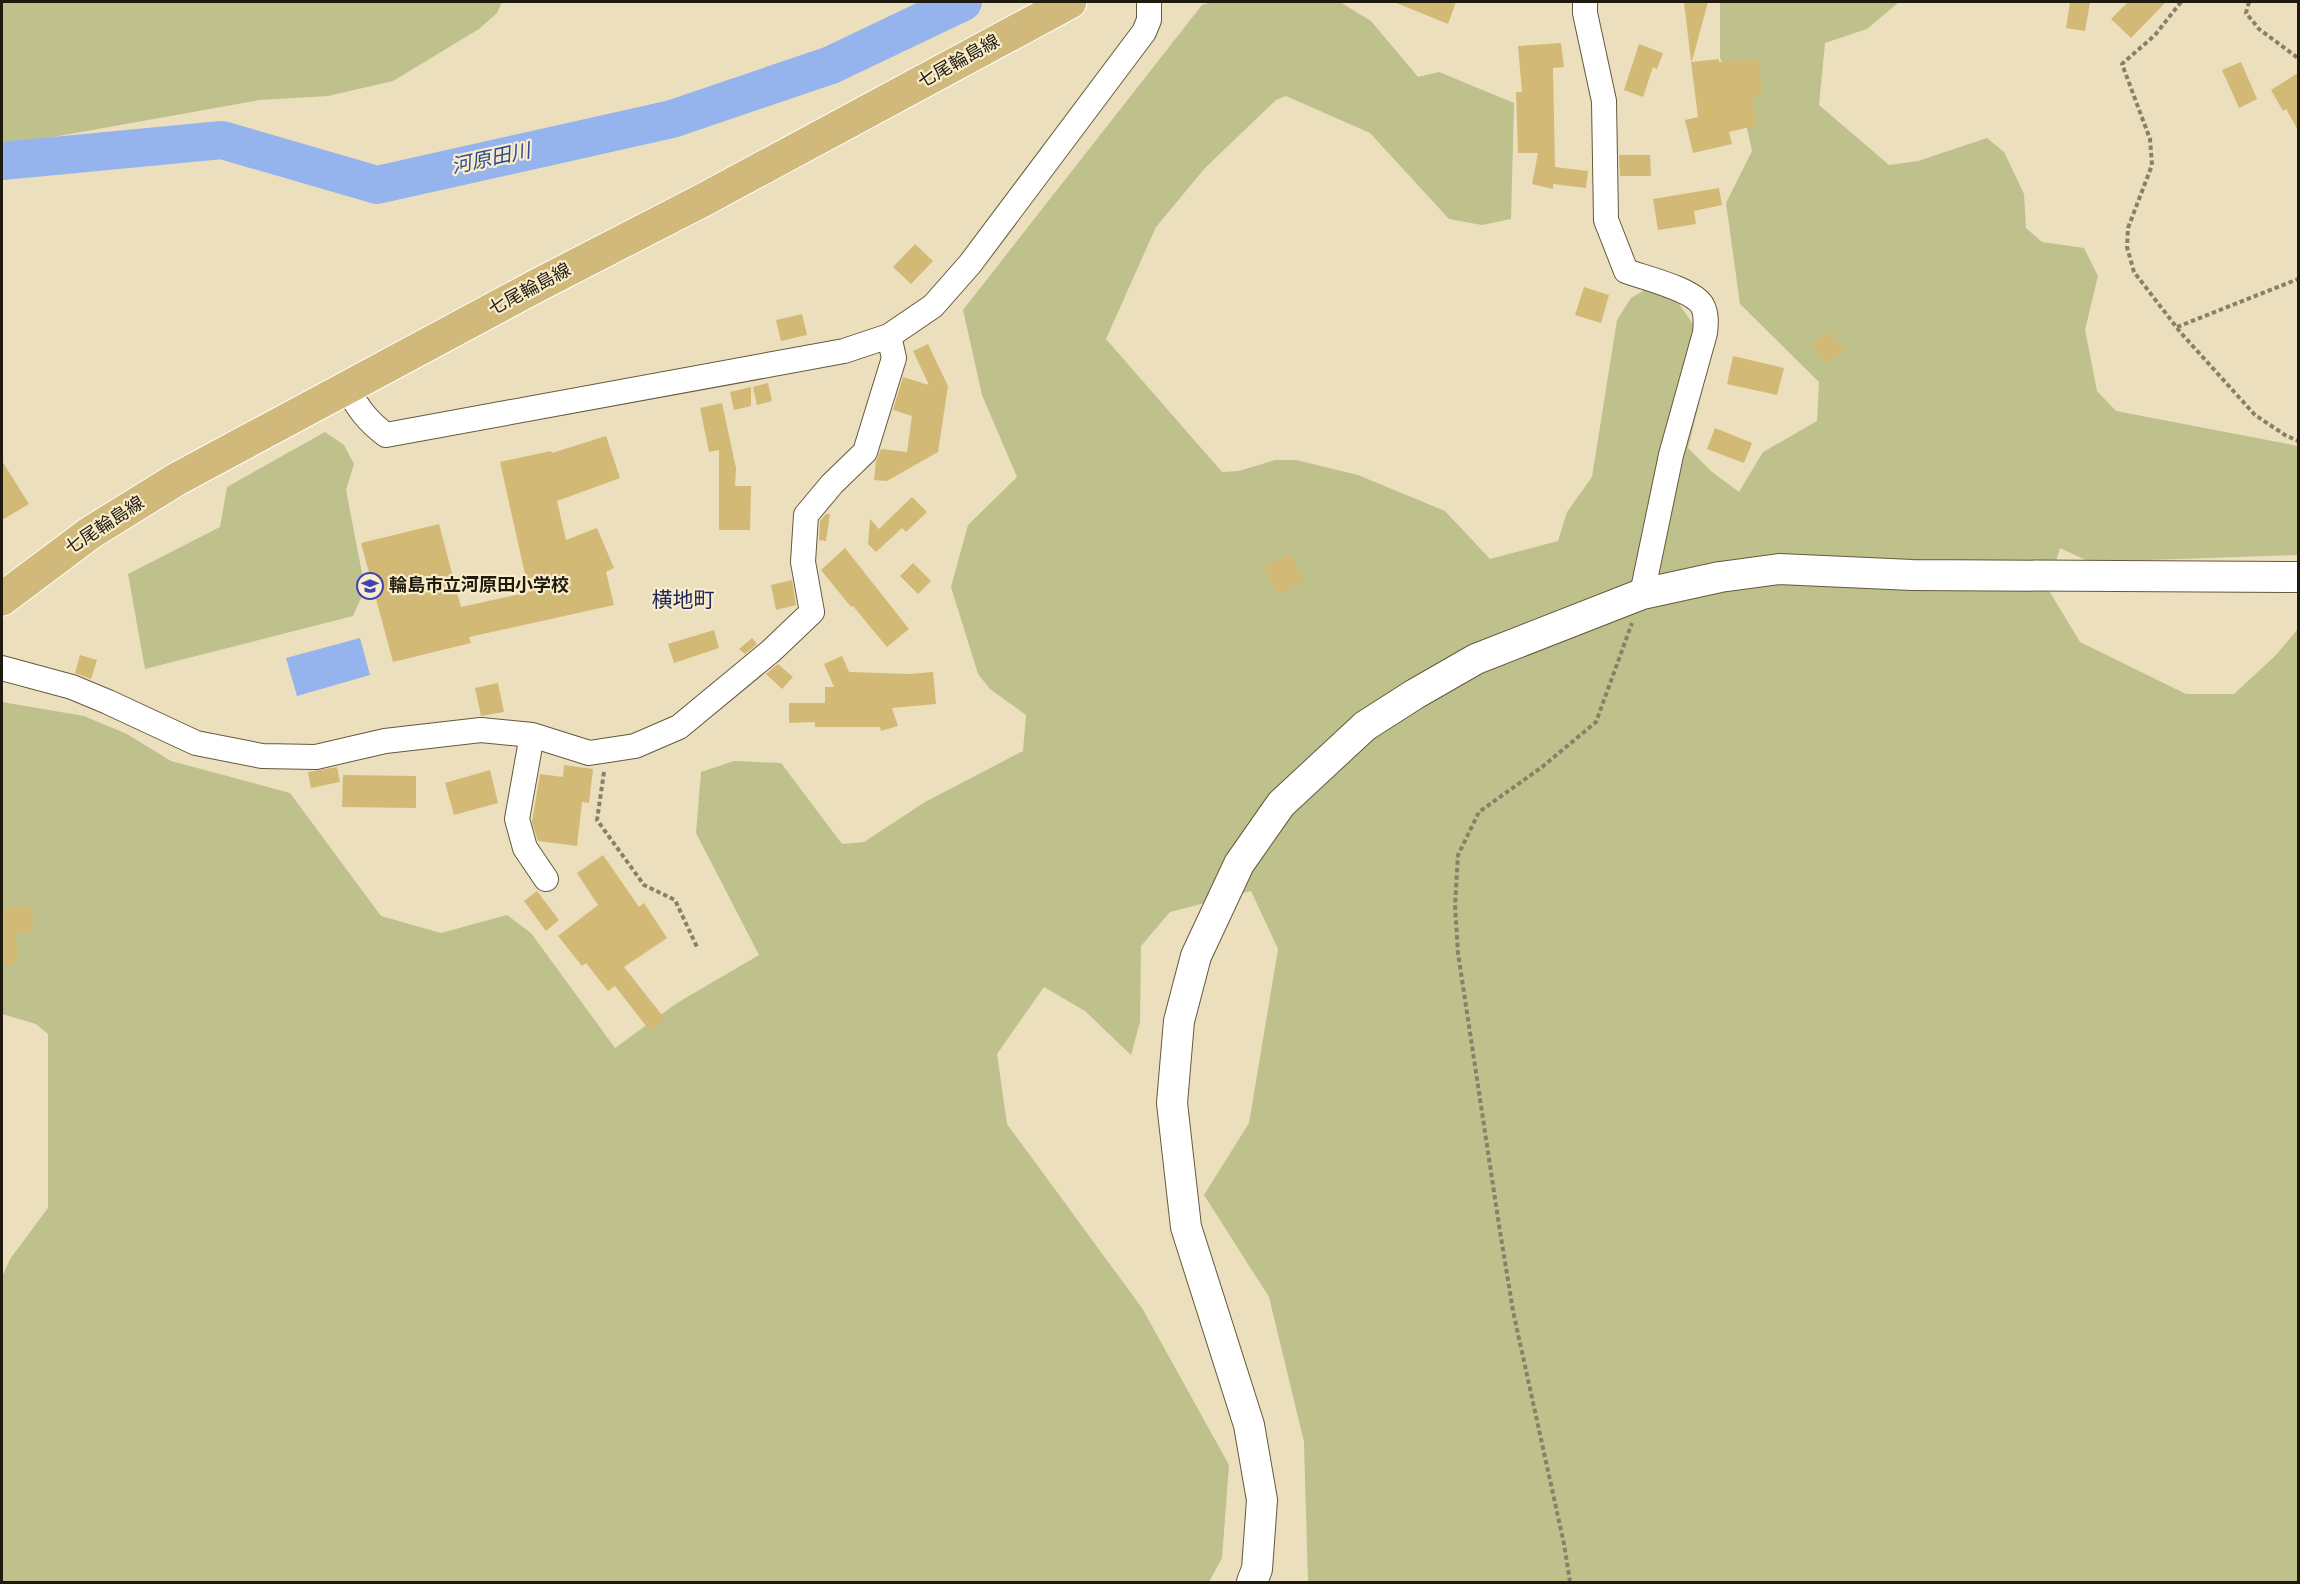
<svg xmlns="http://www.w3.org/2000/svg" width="2300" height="1584" viewBox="0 0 2300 1584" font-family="'Alegreya Sans','Noto Sans JP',sans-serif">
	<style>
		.green { fill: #bec18c }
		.water { fill: #95b4ee }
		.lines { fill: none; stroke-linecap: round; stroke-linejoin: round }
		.river { stroke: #95b4ee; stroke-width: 38 }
		.building { fill: #d2b976 }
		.minor-casing { stroke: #65593b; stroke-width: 26 }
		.tertiary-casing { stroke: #65593b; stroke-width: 32 }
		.primary-casing { stroke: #fff; stroke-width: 35 }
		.path { stroke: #898068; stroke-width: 4; stroke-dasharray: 4.5 3; stroke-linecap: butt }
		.minor { stroke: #fff; stroke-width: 24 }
		.tertiary { stroke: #fff; stroke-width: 30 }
		.primary { stroke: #d0b97b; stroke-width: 33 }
		.labels { text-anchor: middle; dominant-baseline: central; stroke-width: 4.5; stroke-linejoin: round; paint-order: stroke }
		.street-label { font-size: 18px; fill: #1f1a0e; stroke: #f9ecca }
		.poi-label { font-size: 18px; font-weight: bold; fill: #1f1a0e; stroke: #f9ecca; text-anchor: start }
		.water-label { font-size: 20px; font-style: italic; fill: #2a4c91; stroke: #f9ecca }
		.quarter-label { font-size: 21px; fill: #1f255d; stroke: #f9ecca }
	</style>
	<rect width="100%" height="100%" fill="#ecdfbd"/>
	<path class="green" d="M 2,2 L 502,2 L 497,13 L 479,29 L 393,81 L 328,96 L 260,100 L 25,142 L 2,143 Z
		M 1212,2 L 1340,2 L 1371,21 L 1418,77 L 1439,72 L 1514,103 L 1511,219 L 1482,225 L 1449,219 L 1370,133 L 1286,96 L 1276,100 L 1205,168 L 1156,227 L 1106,339 L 1222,472 L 1239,471 L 1275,460 L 1296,460 L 1358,475 L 1445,511 L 1490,559 L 1558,541 L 1567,512 L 1592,477 L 1617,320 L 1631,298 L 1662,280 L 1712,351 L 1688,448 L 1712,472 L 1739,492 L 1763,452 L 1817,421 L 1819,382 L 1740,304 L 1726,203 L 1752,151 L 1739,93 L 1720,58 L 1720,2 L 1899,2 L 1867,29 L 1825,43 L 1819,105 L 1889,165 L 1918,161 L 1987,138 L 2004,152 L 2024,194 L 2026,228 L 2042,242 L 2084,248 L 2098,276 L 2085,330 L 2097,391 L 2116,411 L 2298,446 L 2298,555 L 2090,562 L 2060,548 L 2048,589 L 2080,642 L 2186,694 L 2234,694 L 2275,656 L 2298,629 L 2298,1582 L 1308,1582 L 1304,1442 L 1269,1297 L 1204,1195 L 1249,1123 L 1278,949 L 1251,891 L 1170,912 L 1141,946 L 1140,1022 L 1131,1055 L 1085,1011 L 1044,987 L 997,1054 L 1007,1124 L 1142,1308 L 1229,1465 L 1222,1558 L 1209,1582 L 2,1582 L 2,1277 L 10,1259 L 48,1208 L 48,1034 L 36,1024 L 2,1014 L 2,702 L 84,716 L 127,734 L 171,761 L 290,793 L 381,916 L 441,933 L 507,915 L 531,933 L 615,1048 L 677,1003 L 759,955 L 696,833 L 701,772 L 734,761 L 781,763 L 842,844 L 864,842 L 925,802 L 1023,751 L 1026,715 L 990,689 L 978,674 L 951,587 L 968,525 L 1017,477 L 982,395 L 963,310 L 1202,5 Z
		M 325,432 L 344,445 L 354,464 L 346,490 L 365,589 L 353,616 L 145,669 L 128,574 L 220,527 L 227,487 Z"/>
	<path class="water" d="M 360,638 L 370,675 L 297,696 L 286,658 Z"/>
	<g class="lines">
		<path class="river" d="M 2,161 L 222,140 L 377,185 L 672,119 L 831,65 L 963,2"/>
	</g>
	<path class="building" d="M 1394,2 L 1456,2 L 1448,24 Z
		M 1684,2 L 1708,2 L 1692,61 L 1691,61 Z
		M 2070,2 L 2090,2 L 2085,31 L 2066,28 Z
		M 2128,2 L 2166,2 L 2131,38 L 2111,19 Z
		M 1561,43 L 1564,67 L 1553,68 L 1555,167 L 1588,171 L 1586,188 L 1553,184 L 1553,189 L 1532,184 L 1538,153 L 1518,153 L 1516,92 L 1522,92 L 1518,46 Z
		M 1639,44 L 1663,53 L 1657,69 L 1653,67 L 1643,97 L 1624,90 Z
		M 1719,59 L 1719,62 L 1759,59 L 1762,94 L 1751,95 L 1758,125 L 1729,132 L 1732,144 L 1693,153 L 1685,120 L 1698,117 L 1691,62 Z
		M 2241,62 L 2257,99 L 2239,108 L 2222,70 Z
		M 2298,73 L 2298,130 L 2286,109 L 2283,111 L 2271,90 Z
		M 1619,155 L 1650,155 L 1651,176 L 1620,176 Z
		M 1719,188 L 1722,205 L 1694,211 L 1696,224 L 1658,230 L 1653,199 Z
		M 915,244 L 933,261 L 911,284 L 893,267 Z
		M 1584,287 L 1609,295 L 1601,323 L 1575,315 Z
		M 802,314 L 807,335 L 781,341 L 776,320 Z
		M 1830,331 L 1845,350 L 1827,364 L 1812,344 Z
		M 928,344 L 948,386 L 938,452 L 887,481 L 874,480 L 876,461 L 881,449 L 907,452 L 912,416 L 893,410 L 903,377 L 929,385 L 913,351 Z
		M 1733,356 L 1784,368 L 1777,395 L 1727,384 Z
		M 768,383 L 772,401 L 757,405 L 753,387 Z
		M 751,387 L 751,406 L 734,410 L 730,392 Z
		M 722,403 L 736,468 L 735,486 L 751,486 L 750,530 L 719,530 L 719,450 L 709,452 L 700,408 Z
		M 1715,428 L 1752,443 L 1744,463 L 1707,449 Z
		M 606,436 L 620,478 L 557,501 L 566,540 L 597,528 L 614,568 L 606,572 L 614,605 L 469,637 L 471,643 L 393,662 L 361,543 L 439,524 L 461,607 L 529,592 L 500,462 L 551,451 L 552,453 Z
		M 2,461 L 29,504 L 2,520 Z
		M 912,497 L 927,512 L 906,532 L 902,528 L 876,552 L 868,544 L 870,519 L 879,529 Z
		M 826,514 L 830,514 L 826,541 L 819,540 L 820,521 Z
		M 845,548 L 909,629 L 887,647 L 853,606 L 851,607 L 821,570 Z
		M 1289,554 L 1304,582 L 1278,596 L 1263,567 Z
		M 913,563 L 931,581 L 918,594 L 900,576 Z
		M 792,580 L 796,605 L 776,610 L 771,585 Z
		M 714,630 L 719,648 L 674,663 L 668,644 Z
		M 752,638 L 757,644 L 745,654 L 739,649 Z
		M 80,655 L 97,660 L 91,679 L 75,673 Z
		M 842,656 L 849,672 L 909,674 L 933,672 L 936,704 L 892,708 L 898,726 L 881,731 L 880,727 L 815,727 L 815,722 L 789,723 L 789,703 L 825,703 L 825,687 L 834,687 L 824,664 Z
		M 778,664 L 793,677 L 782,689 L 766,674 Z
		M 498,683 L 504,712 L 481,716 L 475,688 Z
		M 564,765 L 593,769 L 589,803 L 582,802 L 577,846 L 538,841 L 532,822 L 540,774 L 563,777 Z
		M 337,767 L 340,782 L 311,788 L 308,772 Z
		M 490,770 L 498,803 L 454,815 L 445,783 Z
		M 343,775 L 416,776 L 416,808 L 342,807 Z
		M 603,855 L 639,907 L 644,903 L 667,938 L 624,967 L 665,1019 L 650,1031 L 615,986 L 608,991 L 586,963 L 582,966 L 558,936 L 598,905 L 577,873 Z
		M 537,891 L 559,920 L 546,931 L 524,901 Z
		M 31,906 L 34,932 L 16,934 L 18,964 L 2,966 L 2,909 Z"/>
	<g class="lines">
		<defs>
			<path id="minor" d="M 1585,2 L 1585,13 L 1604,101 L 1606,220 L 1626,271 C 1645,278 1692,289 1702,305 C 1707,314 1706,324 1705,333 L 1671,455 L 1642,594
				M 347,388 C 358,408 367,421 386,435 L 844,351 L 889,336 L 933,306 L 970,264 L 1144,32 L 1149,20 L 1149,2
				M 2,668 L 72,687 L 108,702 L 196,743 L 262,756 L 316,757 L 385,741 L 481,730 L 532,735 L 589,753 L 635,746 L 679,727 L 771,651 L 812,612 L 803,562 L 806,515 L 832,484 L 865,452 L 894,358 L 889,336
				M 532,735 L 517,819 L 525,848 L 546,879"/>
			<path id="tertiary" d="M 1252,1582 L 1257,1569 L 1262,1500 L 1249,1425 L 1186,1227 L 1172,1103 L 1179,1021 L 1196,956 L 1239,864 L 1281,804 L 1365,726 L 1415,694 L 1476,659 L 1642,594 L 1720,577 L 1779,569 L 1912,575 L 2298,577"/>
			<path id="primary" d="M 2,599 L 90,533 L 177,479 L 538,285 L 703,200 L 1070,2"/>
		</defs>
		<use href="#minor" class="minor-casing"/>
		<use href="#tertiary" class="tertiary-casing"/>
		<use href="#primary" class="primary-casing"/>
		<path class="path" d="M 2181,2 L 2155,35 L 2122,64 L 2150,139 L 2152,165 L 2128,228 L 2127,247 L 2134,272 L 2181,333 L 2255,415 L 2285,435 L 2298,441
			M 2249,2 L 2246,13 L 2259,29 L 2298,58
			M 2177,327 L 2298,279
			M 604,772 L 597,820 L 644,885 L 675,900 L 697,947
			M 1570,1582 L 1564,1544 L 1513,1311 L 1499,1225 L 1458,953 L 1455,905 L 1458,855 L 1479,812 L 1542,767 L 1596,722 L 1632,623"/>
		<use href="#minor" class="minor"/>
		<use href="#tertiary" class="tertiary"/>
		<use href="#primary" class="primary"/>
	</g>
	<defs>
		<symbol id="school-ring" viewBox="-11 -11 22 22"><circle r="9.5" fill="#f9ecca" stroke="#3d43b7" stroke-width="1.5"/><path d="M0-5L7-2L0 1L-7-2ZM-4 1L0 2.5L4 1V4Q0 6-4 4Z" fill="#3d43b7"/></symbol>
	</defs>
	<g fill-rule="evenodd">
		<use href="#school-ring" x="355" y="571" width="30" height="30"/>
	</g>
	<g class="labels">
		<g class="street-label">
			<text transform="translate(959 62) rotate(-29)">七尾輪島線</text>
			<text transform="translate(530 290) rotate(-28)">七尾輪島線</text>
			<text transform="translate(105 526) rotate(-33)">七尾輪島線</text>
		</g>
		<g class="poi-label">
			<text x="389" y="586">輪島市立河原田小学校</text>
		</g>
		<g class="water-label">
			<text transform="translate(491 159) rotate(-12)">河原田川</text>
		</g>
		<g class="quarter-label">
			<text x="683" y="600">横地町</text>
		</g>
	</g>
	<rect width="2300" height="1584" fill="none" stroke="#1f1a0e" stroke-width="6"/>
</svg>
